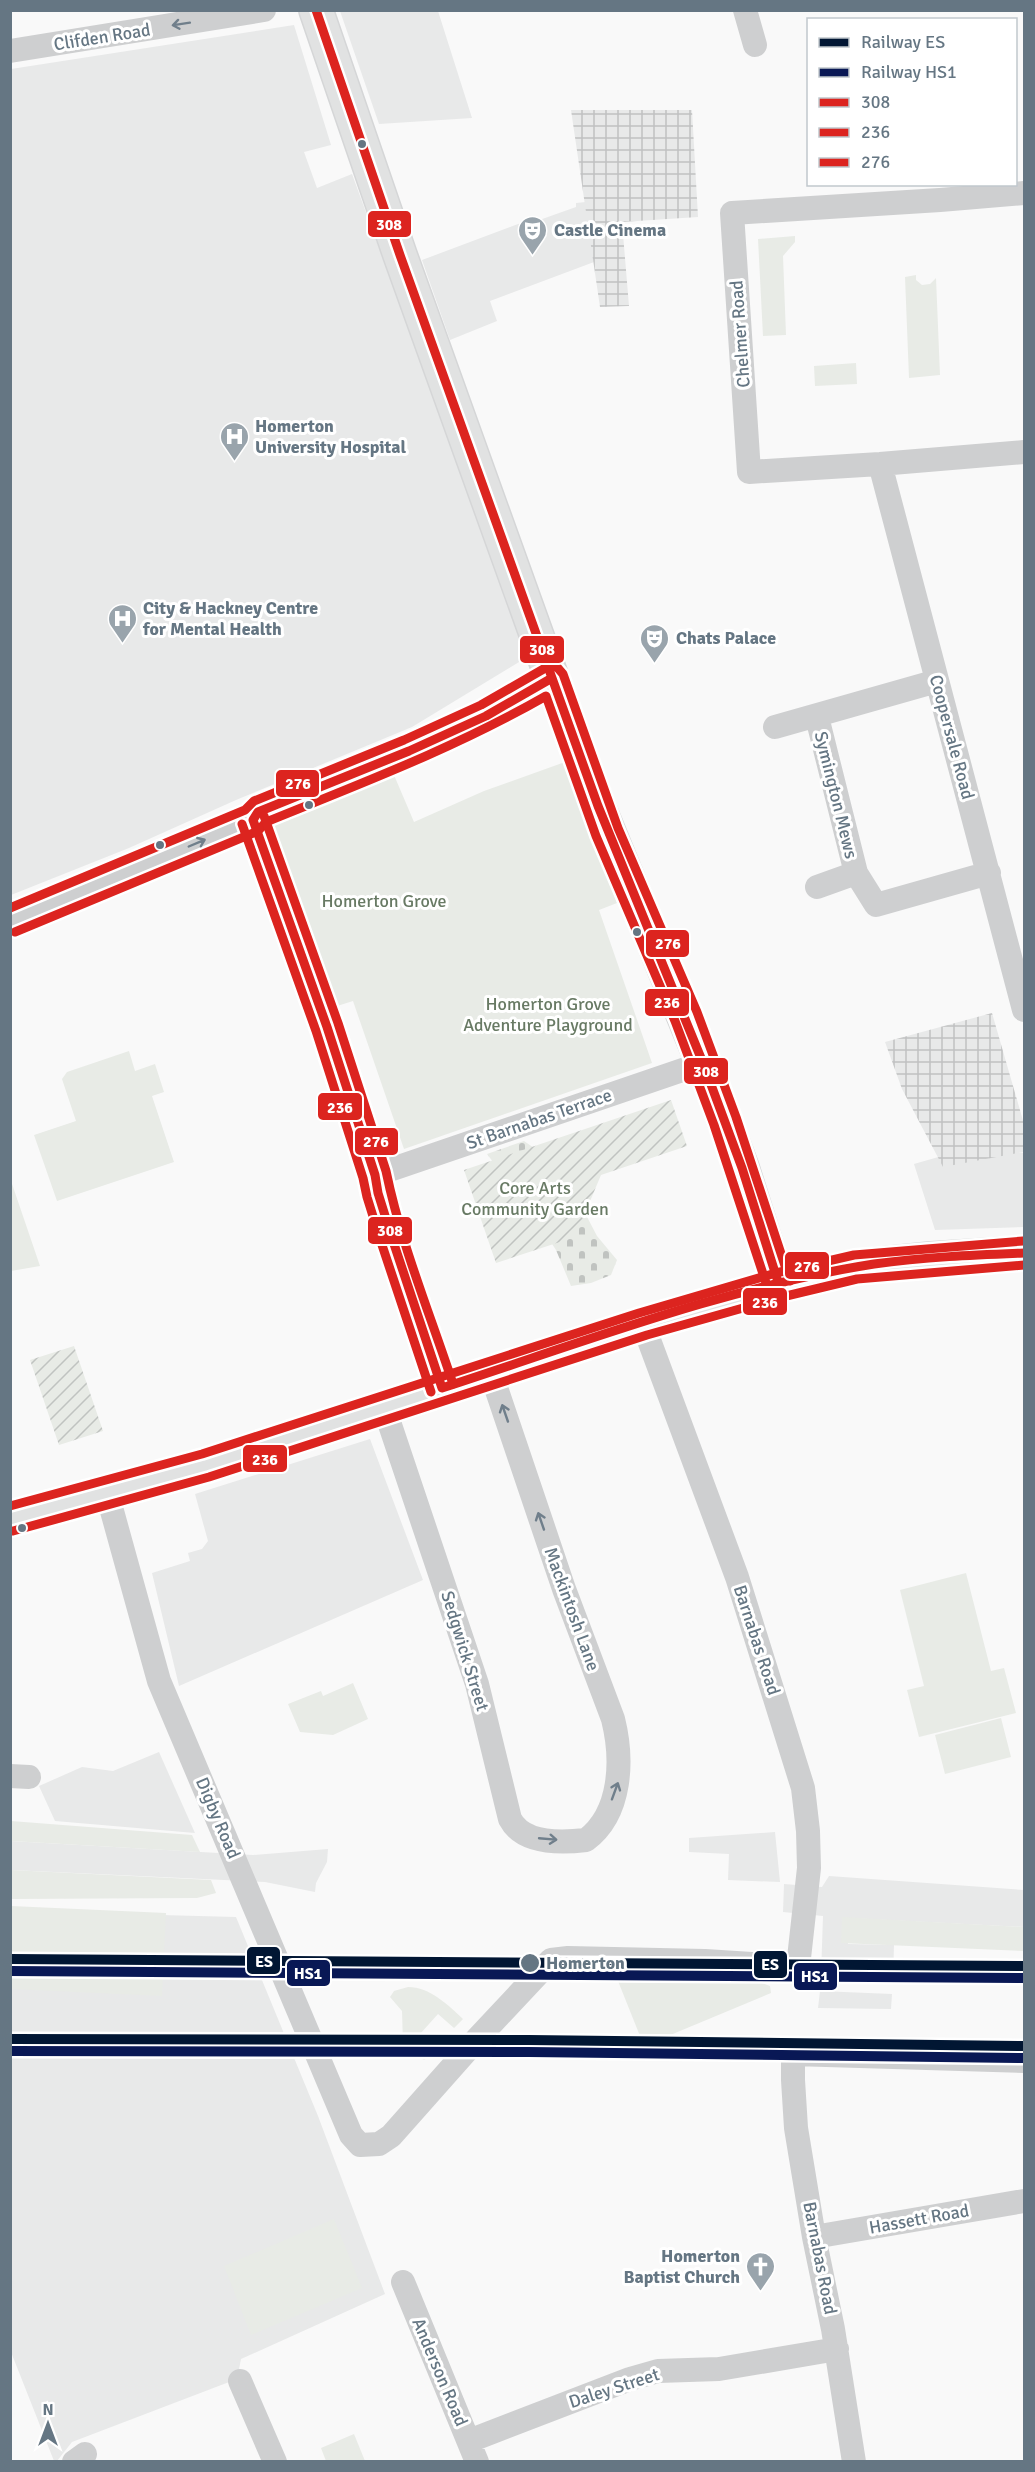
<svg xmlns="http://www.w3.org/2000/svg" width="1035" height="2472" viewBox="0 0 1035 2472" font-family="Signika,sans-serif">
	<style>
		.built { fill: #e8e9e9 }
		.industrial { fill: url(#industrial-grid) }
		.green { fill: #e8ebe6 }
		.cemetery { fill: url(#cemetery-stones) }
		.garden { fill: url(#garden-furrows) }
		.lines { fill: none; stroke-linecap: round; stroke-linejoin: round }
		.secondary-casing { stroke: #d5d6d7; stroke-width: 36 }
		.highway-casing { stroke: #d5d6d6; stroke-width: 36 }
		.street { stroke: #cecfd0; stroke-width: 24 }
		.secondary { stroke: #e1e2e2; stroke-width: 33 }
		.highway { stroke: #e1e2e2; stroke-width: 33 }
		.bus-1-casing { stroke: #fff; stroke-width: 14 }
		.bus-2-casing { stroke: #fff; stroke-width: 14 }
		.bus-3-casing { stroke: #fff; stroke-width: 14 }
		.bus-1 { stroke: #dc241f; stroke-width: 9 }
		.bus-2 { stroke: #dc241f; stroke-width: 9 }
		.bus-3 { stroke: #dc241f; stroke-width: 9 }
		.rail-1-casing { stroke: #fff; stroke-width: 15 }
		.rail-2-casing { stroke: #fff; stroke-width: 15 }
		.rail-1 { stroke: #011633; stroke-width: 10 }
		.rail-2 { stroke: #091855; stroke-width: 10 }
		.oneway { stroke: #707f8b }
		.bus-dot { fill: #657683; stroke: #fff; stroke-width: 2 }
		.labels { text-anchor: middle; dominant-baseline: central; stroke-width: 6; stroke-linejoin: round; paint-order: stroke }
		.street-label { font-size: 18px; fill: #657683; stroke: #fff }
		.poi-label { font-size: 18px; font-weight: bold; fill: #657683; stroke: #fff; text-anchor: start }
		.park-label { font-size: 18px; fill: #687a64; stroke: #fff }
		.stop-label { font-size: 18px; font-weight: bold; fill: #657683; stroke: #fff; text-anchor: start }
		.line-badge { stroke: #fff; stroke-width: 2 }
		.badge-label { font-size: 16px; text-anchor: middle; font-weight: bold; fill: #fff }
	</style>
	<defs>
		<pattern id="industrial-grid" width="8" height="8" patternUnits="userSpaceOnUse" patternTransform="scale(1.5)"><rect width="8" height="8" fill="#e8e9e9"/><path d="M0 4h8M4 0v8" fill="none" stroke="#c0c1c2"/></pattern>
		<pattern id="cemetery-stones" width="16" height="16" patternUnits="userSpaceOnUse" patternTransform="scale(1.5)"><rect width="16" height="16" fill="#e8ebe6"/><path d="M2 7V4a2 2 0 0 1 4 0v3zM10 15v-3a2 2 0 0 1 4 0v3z" fill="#c0c3c0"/></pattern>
		<pattern id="garden-furrows" width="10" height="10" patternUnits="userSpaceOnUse" patternTransform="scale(1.5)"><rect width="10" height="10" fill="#e8ebe6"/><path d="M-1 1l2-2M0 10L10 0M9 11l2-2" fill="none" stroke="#c0c3c0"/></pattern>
	</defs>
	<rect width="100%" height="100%" fill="#f9f9f9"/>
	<path class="built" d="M 340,11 L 438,11 L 472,118 L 379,124 Z
		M 294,25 L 331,145 L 304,152 L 317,188 L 352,174 L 523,642 L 524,659 L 412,727 L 236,800 L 129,848 L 11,895 L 11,69 Z
		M 586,202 L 594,262 L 490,301 L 497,321 L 450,340 L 422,260 L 529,220 L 531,223 L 576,207 L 576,203 Z
		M 1024,1153 L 1024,1227 L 935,1230 L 914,1164 L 949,1154 Z
		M 370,1439 L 423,1580 L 179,1686 L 152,1573 L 190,1561 L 188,1553 L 202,1549 L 208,1541 L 195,1494 Z
		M 159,1752 L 195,1833 L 55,1821 L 39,1786 L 82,1767 L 113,1771 Z
		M 775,1832 L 780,1882 L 728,1880 L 729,1854 L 689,1852 L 689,1838 Z
		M 10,1841 L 253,1855 L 328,1849 L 327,1862 L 316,1883 L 315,1892 L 265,1882 L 11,1870 Z
		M 829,1876 L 1024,1890 L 1024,1927 L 849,1918 L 848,1944 L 894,1945 L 893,1978 L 821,1975 L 823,1916 L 783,1912 L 784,1884 L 822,1887 Z
		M 11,1911 L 236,1917 L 318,2116 L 385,2294 L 241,2359 L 237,2379 L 72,2442 L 57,2461 L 54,2461 L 11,2352 Z
		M 820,1991 L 892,1994 L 891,2009 L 818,2008 Z"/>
	<path class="industrial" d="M 692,110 L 698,217 L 622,222 L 629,306 L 600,307 L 571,110 Z
		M 992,1013 L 1024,1124 L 1024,1152 L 943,1167 L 902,1089 L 885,1042 Z"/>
	<path class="green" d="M 795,236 L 795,242 L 783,256 L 786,335 L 763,336 L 758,239 Z
		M 916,275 L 916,280 L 922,285 L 930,284 L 936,278 L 940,375 L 909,378 L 905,277 Z
		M 856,363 L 857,384 L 815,386 L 814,366 Z
		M 565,762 L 617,903 L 599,910 L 652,1063 L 404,1149 L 353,1001 L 334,1007 L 271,827 L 394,775 L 414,822 L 484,791 Z
		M 129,1051 L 135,1071 L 155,1064 L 164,1092 L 152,1096 L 174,1162 L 57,1201 L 34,1135 L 76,1121 L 62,1079 L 67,1072 Z
		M 10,1178 L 40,1266 L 11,1271 Z
		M 966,1573 L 991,1671 L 1004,1668 L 1016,1713 L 919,1737 L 907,1690 L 924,1686 L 900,1590 Z
		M 353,1683 L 368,1719 L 333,1735 L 300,1732 L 288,1704 L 321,1691 L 323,1696 Z
		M 1001,1718 L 1011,1757 L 945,1774 L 935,1735 Z
		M 11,1821 L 192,1835 L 200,1852 L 11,1841 Z
		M 11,1870 L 211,1880 L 216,1893 L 197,1898 L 11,1899 Z
		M 11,1906 L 166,1913 L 162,1996 L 11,1989 Z
		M 842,1917 L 1024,1927 L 1024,1951 L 841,1943 Z
		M 616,1976 L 759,1982 L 770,1986 L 771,1993 L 644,2046 Z
		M 408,1987 C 430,1987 448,2005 463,2019 L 454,2028 L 438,2014 L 411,2044 L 427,2058 L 424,2060 L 409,2051 L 403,2044 L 402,2011 L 390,1997 L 394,1991 Z
		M 334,2219 L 362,2288 L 251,2335 L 224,2266 Z
		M 354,2434 L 365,2461 L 326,2461 L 321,2448 Z"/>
	<path class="cemetery" d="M 524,1141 L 547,1157 L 585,1213 L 597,1236 L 617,1260 L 611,1275 L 591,1283 L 571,1286 L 556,1250 L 532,1213 L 487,1154 Z"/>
	<path class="garden" d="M 671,1100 L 687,1146 L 601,1175 L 575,1237 L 496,1263 L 464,1170 Z
		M 74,1346 L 103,1431 L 59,1445 L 30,1360 Z"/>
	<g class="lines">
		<defs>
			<path id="secondary" d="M 316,10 L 400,255 L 598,806 L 703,1063 L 742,1168 L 779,1285"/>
			<path id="highway" d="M 10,1519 L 205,1466 L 643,1324 L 779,1285 L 855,1267 L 931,1259 L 1024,1253"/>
		</defs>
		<use href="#secondary" class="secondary-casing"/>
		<use href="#highway" class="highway-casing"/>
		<path class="street" d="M 745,10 L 755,45
			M 10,51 L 264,10
			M 1024,193 L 940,200 L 732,213 L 749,472 L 880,464 L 1024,452
			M 880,464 L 1024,1010
			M 817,717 L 856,873 L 876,905 L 989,873
			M 775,727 L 937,681
			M 253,820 L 327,1027 L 375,1175 L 378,1193 L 392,1238 L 442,1388
			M 817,887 L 856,873
			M 10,921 L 253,820 L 258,812 L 409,751 L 486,716 L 552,678
			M 375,1175 L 703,1063
			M 384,1407 L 477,1684 L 510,1819 C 523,1844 561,1843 586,1840 C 622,1813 623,1759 613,1719 L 564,1589 L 491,1373
			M 107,1493 L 159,1681 L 351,2135 L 360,2145 L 379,2144 L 391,2136 L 477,2039 L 551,1960 L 568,1958 L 705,1961 L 798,1967 L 809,1868 L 808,1831 L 803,1788 L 737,1577 L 643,1324
			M 10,1776 L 29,1777
			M 814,2237 L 1024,2201
			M 403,2282 L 477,2462
			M 240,2381 L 275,2462
			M 469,2441 L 630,2379 L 658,2371 L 719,2369 L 837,2349
			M 74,2462 L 85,2454
			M 854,2462 L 833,2329 L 814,2237 L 796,2128 L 793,2080 L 793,2054 L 1024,2061"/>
		<use href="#secondary" class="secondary"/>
		<use href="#highway" class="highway"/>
		<defs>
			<path id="bus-1" d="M 316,10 L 400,255 L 598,806 L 703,1063 L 742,1168 L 779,1285
				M 552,678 L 486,716 L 409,751 L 258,812 L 253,820 L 327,1027 L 375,1175 L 378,1193 L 392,1238 L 442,1388 C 584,1342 727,1287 874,1264 C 924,1257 974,1255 1024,1253"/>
			<path id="bus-2" d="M 242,824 L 316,1031 L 363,1178 L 367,1197 L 381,1242 L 431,1392
				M 15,932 L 258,831 L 266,822 C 362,783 455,748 546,696 L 596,836 L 675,1021 L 714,1125 L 768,1289
				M 13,1531 L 209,1477 L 647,1335 L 782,1297 L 857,1279 L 1024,1265"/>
			<path id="bus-3" d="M 264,816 L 338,1023 L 386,1171 C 401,1244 430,1314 453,1384
				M 10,908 L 245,810 L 254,801 L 404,740 L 481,705 L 547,667 L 557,667 L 563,674 L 618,828 L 697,1012 L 736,1117 L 790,1281
				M 10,1506 L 202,1454 L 639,1313 L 776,1273 L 854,1255 L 1023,1241"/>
		</defs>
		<use href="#bus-1" class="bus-1-casing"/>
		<use href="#bus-2" class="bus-2-casing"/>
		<use href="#bus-3" class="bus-3-casing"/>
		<use href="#bus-1" class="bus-1"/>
		<use href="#bus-2" class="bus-2"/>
		<use href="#bus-3" class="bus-3"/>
		<defs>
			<path id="rail-1" d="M 10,1959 L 1024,1966
				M 10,2039 L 529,2040 L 1024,2046"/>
			<path id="rail-2" d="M 10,1971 L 1024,1978
				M 10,2051 L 529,2052 L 1024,2058"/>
		</defs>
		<use href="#rail-1" class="rail-1-casing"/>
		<use href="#rail-2" class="rail-2-casing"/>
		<use href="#rail-1" class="rail-1"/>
		<use href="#rail-2" class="rail-2"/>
	</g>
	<defs><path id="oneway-shaft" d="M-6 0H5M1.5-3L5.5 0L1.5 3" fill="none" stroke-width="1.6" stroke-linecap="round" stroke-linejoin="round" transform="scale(1.5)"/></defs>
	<g class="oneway">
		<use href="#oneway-shaft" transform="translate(181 24) rotate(171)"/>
		<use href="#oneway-shaft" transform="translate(197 843) rotate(-23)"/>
		<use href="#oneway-shaft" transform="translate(505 1413) rotate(-109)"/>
		<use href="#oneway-shaft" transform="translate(541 1521) rotate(-109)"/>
		<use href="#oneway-shaft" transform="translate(615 1791) rotate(-70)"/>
		<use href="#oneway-shaft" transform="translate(548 1839) rotate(5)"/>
	</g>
	<defs>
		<symbol id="theatre-pin" viewBox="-11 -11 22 30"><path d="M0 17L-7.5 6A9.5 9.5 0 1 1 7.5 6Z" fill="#99a4ac" stroke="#fff"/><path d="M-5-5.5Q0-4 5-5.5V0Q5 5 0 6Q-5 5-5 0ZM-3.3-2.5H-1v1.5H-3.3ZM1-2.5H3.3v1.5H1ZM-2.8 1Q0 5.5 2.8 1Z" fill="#fff"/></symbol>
		<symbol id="hospital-pin" viewBox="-11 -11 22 30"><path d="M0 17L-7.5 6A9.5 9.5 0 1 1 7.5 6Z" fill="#99a4ac" stroke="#fff"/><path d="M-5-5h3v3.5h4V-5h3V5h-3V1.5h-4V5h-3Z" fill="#fff"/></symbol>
		<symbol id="church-pin" viewBox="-11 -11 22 30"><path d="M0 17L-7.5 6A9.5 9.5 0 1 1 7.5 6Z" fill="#99a4ac" stroke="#fff"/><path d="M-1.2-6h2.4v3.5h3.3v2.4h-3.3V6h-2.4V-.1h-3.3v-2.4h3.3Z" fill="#fff"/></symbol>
	</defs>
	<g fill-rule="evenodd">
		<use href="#theatre-pin" x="516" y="214" width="33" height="45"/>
		<use href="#hospital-pin" x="218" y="420" width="33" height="45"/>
		<use href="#hospital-pin" x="106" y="602" width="33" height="45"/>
		<use href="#theatre-pin" x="638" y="622" width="33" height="45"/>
		<use href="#church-pin" x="744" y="2250" width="33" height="45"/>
	</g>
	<g class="bus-dot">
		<circle cx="362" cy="144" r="5"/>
		<circle cx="309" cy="805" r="5"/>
		<circle cx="160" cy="845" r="5"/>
		<circle cx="637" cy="932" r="5"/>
		<circle cx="22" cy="1528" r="5"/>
		<circle cx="530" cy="1963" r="10"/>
	</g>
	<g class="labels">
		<g class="street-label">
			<text transform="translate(102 37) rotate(-9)">Clifden Road</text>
			<text transform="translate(740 334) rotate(-94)">Chelmer Road</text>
			<text transform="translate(952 737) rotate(75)">Coopersale Road</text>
			<text transform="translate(836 795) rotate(76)">Symington Mews</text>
			<text transform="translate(539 1119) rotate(-19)">St Barnabas Terrace</text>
			<text transform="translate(572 1609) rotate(70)">Mackintosh Lane</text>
			<text transform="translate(757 1640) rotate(72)">Barnabas Road</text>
			<text transform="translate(465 1651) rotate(73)">Sedgwick Street</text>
			<text transform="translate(218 1818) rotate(67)">Digby Road</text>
			<text transform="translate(919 2219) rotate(-10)">Hassett Road</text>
			<text transform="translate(820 2258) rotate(79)">Barnabas Road</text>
			<text transform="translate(440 2372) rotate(67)">Anderson Road</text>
			<text transform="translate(614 2388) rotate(-18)">Daley Street</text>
		</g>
		<g class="poi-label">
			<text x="554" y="230">Castle Cinema</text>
			<text x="255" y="426">Homerton<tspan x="255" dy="21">University Hospital</tspan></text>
			<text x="143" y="608">City &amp; Hackney Centre<tspan x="143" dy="21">for Mental Health</tspan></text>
			<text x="676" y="638">Chats Palace</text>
			<text x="740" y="2256" text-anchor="end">Homerton<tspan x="740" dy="21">Baptist Church</tspan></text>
		</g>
		<g class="park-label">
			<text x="384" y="901">Homerton Grove</text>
			<text x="548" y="1004">Homerton Grove<tspan x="548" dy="21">Adventure Playground</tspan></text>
			<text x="535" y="1188">Core Arts<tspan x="535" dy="21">Community Garden</tspan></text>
		</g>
		<g class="stop-label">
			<text x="546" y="1963">Homerton</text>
		</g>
	</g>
	<g class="line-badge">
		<rect x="367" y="210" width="45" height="28" rx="6" fill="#dc241f"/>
		<rect x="519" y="635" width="46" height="29" rx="6" fill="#dc241f"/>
		<rect x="275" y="769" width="45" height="29" rx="6" fill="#dc241f"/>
		<rect x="645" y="929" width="45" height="29" rx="6" fill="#dc241f"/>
		<rect x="644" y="988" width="46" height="29" rx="6" fill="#dc241f"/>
		<rect x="683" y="1057" width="46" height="28" rx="6" fill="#dc241f"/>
		<rect x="317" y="1092" width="46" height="29" rx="6" fill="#dc241f"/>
		<rect x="354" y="1127" width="45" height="29" rx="6" fill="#dc241f"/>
		<rect x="367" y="1216" width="46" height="29" rx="6" fill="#dc241f"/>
		<rect x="784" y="1251" width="46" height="29" rx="6" fill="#dc241f"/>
		<rect x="742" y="1287" width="46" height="29" rx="6" fill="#dc241f"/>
		<rect x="242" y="1444" width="46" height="29" rx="6" fill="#dc241f"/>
		<rect x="246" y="1946" width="35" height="29" rx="6" fill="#011633"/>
		<rect x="753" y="1950" width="35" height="29" rx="6" fill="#011633"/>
		<rect x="286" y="1959" width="45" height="28" rx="6" fill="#091855"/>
		<rect x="793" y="1962" width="45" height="29" rx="6" fill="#091855"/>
	</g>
	<g class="badge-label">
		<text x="389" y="230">308</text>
		<text x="542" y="655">308</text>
		<text x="298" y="789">276</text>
		<text x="668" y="949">276</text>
		<text x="667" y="1008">236</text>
		<text x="706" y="1077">308</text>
		<text x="340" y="1113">236</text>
		<text x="376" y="1147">276</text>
		<text x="390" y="1236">308</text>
		<text x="807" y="1272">276</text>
		<text x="765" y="1308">236</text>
		<text x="265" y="1465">236</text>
		<text x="264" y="1967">ES</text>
		<text x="770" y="1970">ES</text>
		<text x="308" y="1979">HS1</text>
		<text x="815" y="1982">HS1</text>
	</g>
	<rect width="1035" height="2472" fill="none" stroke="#657683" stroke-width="24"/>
	<rect x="807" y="18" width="210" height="168" fill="#ffffff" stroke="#c1c8cd" stroke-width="1.5"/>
	<rect x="819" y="38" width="30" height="9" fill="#011633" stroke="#c1c8cd" stroke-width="1.5"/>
	<text x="861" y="48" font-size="18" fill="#657683">Railway ES</text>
	<rect x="819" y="68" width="30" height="9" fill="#091855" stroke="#c1c8cd" stroke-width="1.5"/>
	<text x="861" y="78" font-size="18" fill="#657683">Railway HS1</text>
	<rect x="819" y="98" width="30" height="9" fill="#dc241f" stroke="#c1c8cd" stroke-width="1.5"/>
	<text x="861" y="108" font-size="18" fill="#657683">308</text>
	<rect x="819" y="128" width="30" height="9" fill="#dc241f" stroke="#c1c8cd" stroke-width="1.5"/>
	<text x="861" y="138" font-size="18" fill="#657683">236</text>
	<rect x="819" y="158" width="30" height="9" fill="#dc241f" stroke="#c1c8cd" stroke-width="1.5"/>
	<text x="861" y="168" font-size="18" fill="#657683">276</text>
	<g transform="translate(48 2424)" stroke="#ffffff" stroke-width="4.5" paint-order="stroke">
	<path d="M0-4.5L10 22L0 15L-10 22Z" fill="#657683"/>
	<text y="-9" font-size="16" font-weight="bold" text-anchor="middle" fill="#657683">N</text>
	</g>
</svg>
